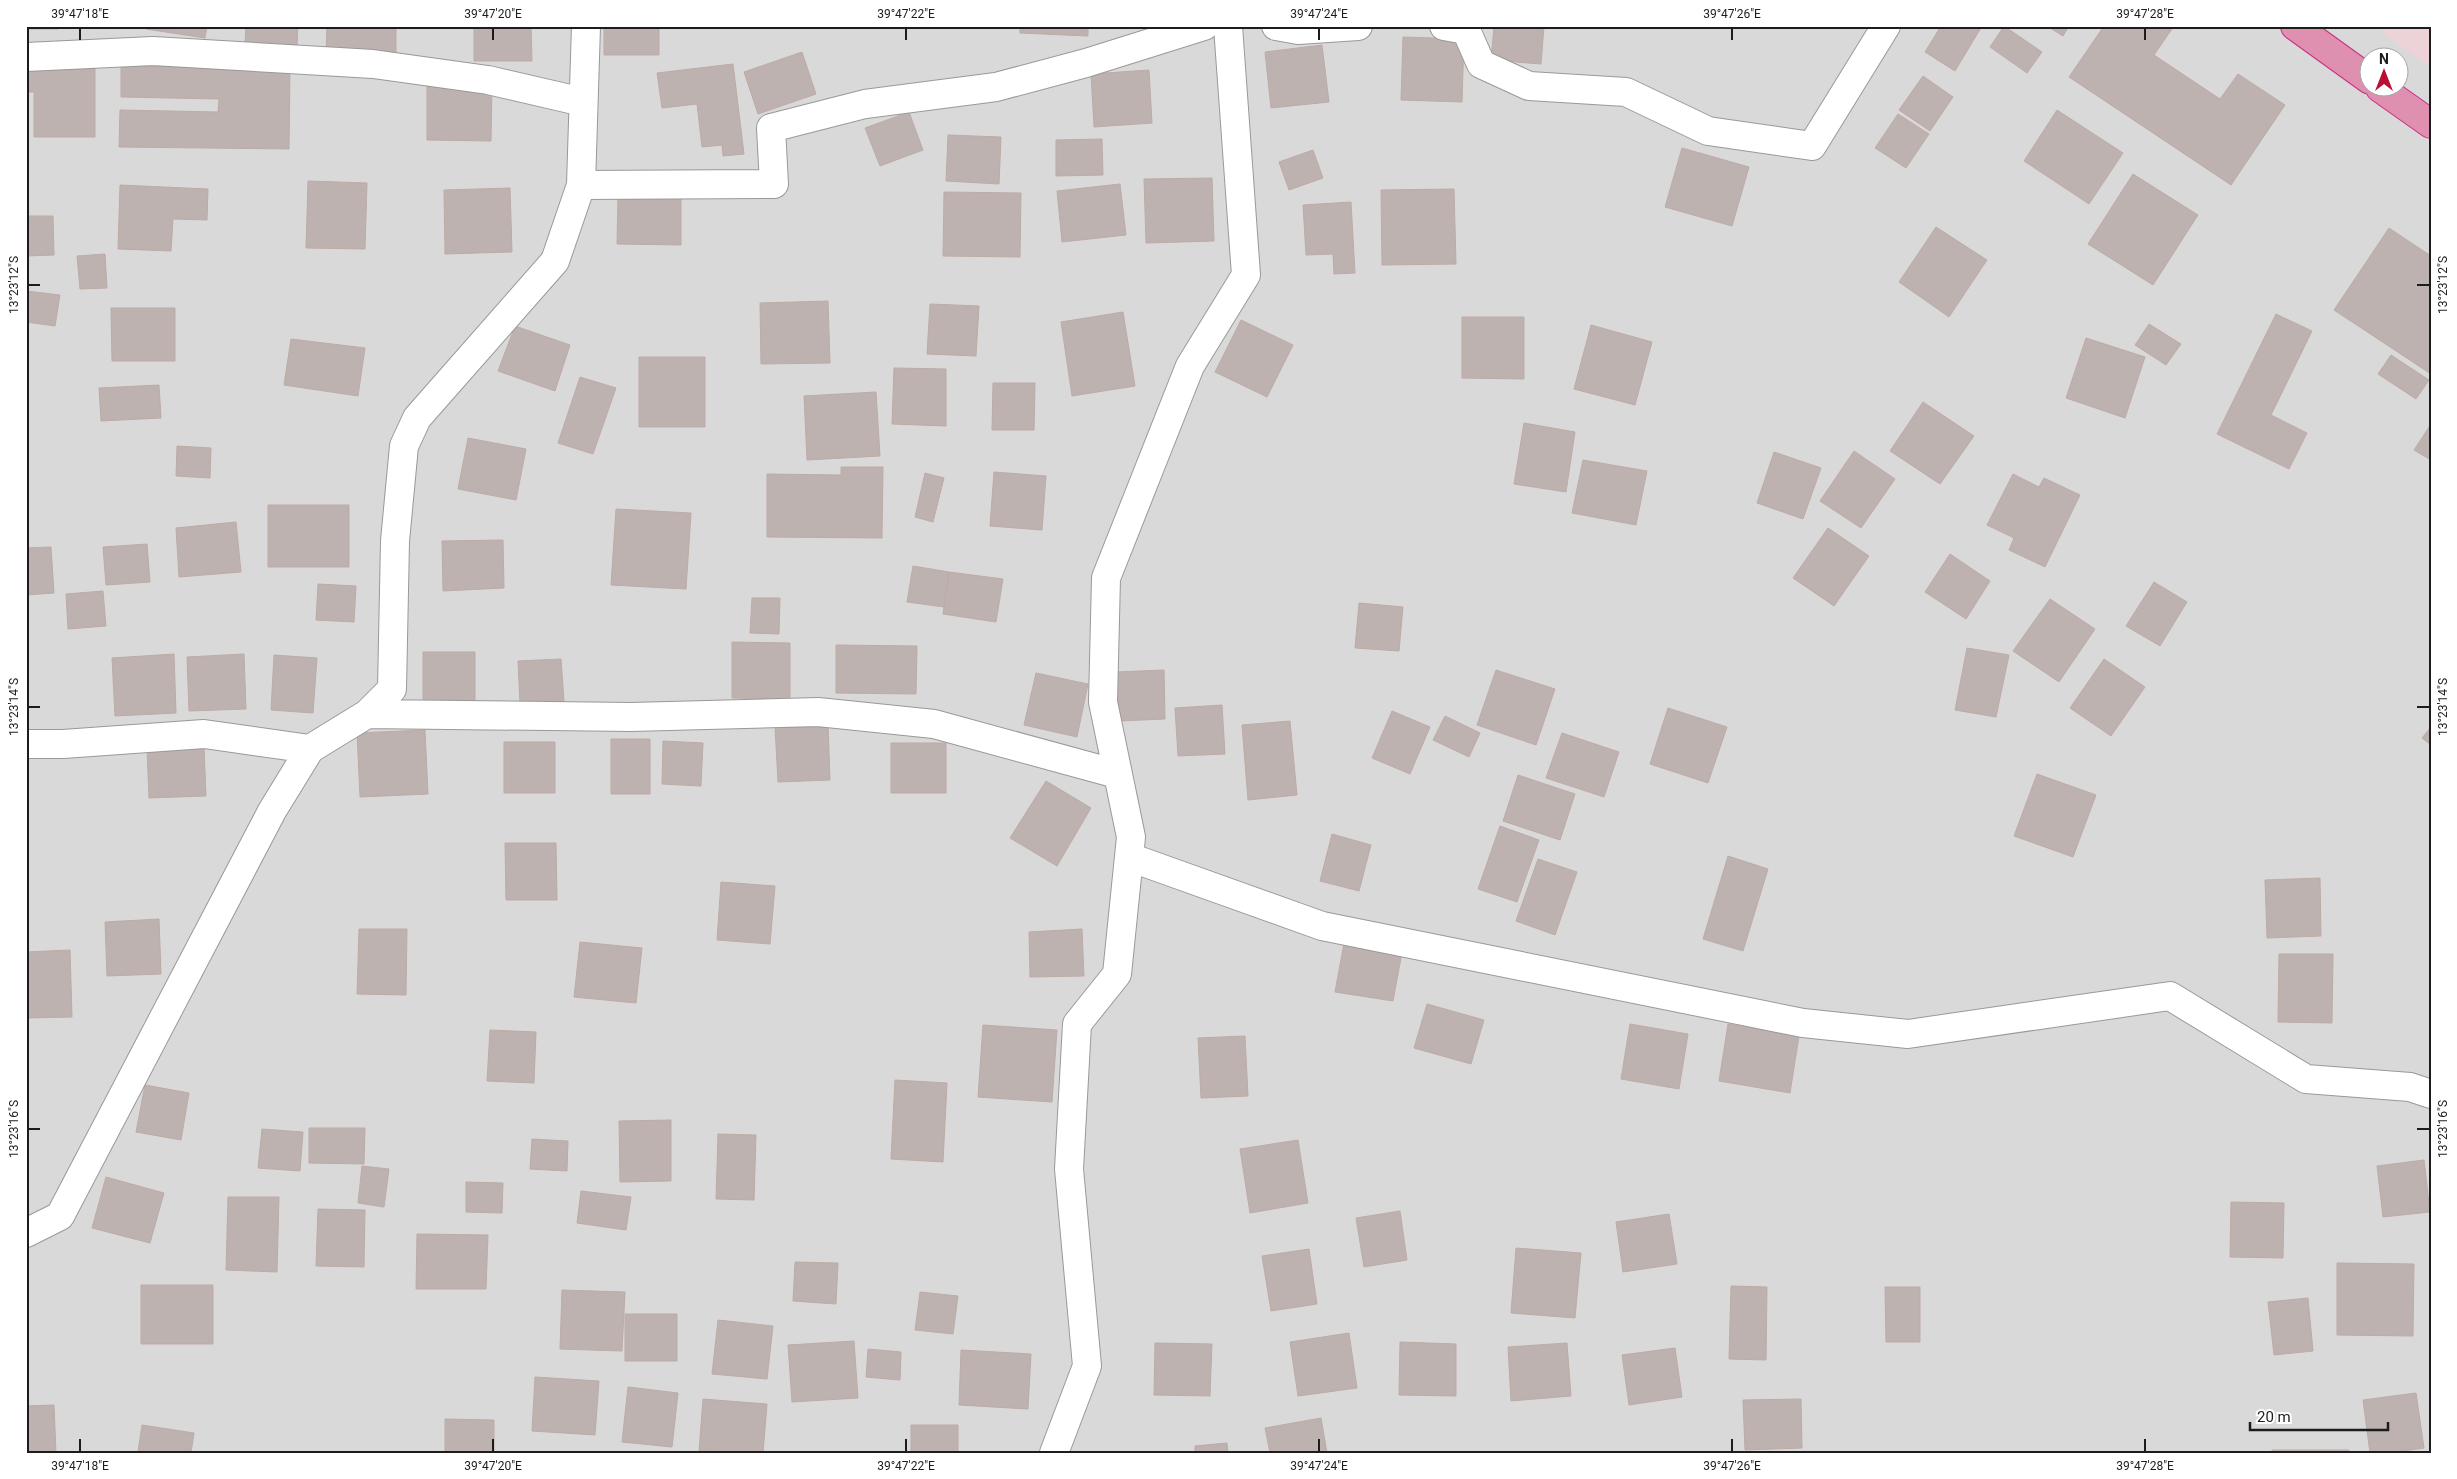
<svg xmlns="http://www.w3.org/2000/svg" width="2457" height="1479" viewBox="0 0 2457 1479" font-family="Roboto,sans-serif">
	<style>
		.residential { fill: #dad9d9; fill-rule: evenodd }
		.commercial { fill: #edd2d7 }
		.building { fill: #bdb2af; stroke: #bdaba6 }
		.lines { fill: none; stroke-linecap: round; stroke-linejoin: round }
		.minor-casing { stroke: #999; stroke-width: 30 }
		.highway-casing { stroke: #c93186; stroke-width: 30 }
		.minor { stroke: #fff; stroke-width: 28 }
		.highway { stroke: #df8faf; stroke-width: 28 }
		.ticks { fill: none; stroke: #1c1c1c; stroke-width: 2 }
		.neatline { fill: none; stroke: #1c1c1c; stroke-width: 2 }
		.ticks-label { font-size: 12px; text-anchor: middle; fill: #1c1c1c }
	</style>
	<rect width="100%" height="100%" fill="#ede7e2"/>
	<path class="residential" d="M 26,26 L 2431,26 L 2431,1453 L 26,1453 ZM 2370,58 L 2400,58 L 2400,88 L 2370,88 Z"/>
	<path class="commercial" d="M 2374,26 L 2431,26 L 2431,68 Z"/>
	<path class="building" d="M 26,26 L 58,26 L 58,29 L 26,29 Z
		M 146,26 L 207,26 L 205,38 L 146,29 Z
		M 246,26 L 298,26 L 297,47 L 245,45 Z
		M 327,26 L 396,26 L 396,55 L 326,54 Z
		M 474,26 L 531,26 L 532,61 L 474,61 Z
		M 604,26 L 659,26 L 659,55 L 604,55 Z
		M 1020,26 L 1088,26 L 1088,36 L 1020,33 Z
		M 1494,26 L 1544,26 L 1541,64 L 1491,60 Z
		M 1941,26 L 1982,26 L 1955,71 L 1925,52 Z
		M 2004,26 L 2042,52 L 2027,73 L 1990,47 Z
		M 2047,26 L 2069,26 L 2063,36 Z
		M 2104,26 L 2174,26 L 2154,55 L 2220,99 L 2238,74 L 2285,105 L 2231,185 L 2069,77 Z
		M 1403,37 L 1464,39 L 1462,102 L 1401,100 Z
		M 1322,45 L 1329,102 L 1271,108 L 1265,52 Z
		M 802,52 L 816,94 L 758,114 L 744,72 Z
		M 733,64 L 744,154 L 723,156 L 722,145 L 702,147 L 697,104 L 662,108 L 657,73 Z
		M 121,66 L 290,68 L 289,149 L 119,147 L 120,110 L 218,112 L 219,99 L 121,97 Z
		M 26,67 L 95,67 L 95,137 L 34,137 L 34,92 L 26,92 Z
		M 1149,70 L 1152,123 L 1094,127 L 1091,74 Z
		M 1923,76 L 1953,97 L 1930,131 L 1899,110 Z
		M 427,84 L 492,85 L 491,141 L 427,140 Z
		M 2057,110 L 2123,153 L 2089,204 L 2024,161 Z
		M 909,112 L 923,150 L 880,166 L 865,128 Z
		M 1898,114 L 1929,134 L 1906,168 L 1875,148 Z
		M 948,135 L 1001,137 L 999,184 L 946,181 Z
		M 1102,139 L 1103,175 L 1056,176 L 1056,140 Z
		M 1682,148 L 1749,167 L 1732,226 L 1665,207 Z
		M 1313,150 L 1323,178 L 1289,190 L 1279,162 Z
		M 2133,174 L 2198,215 L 2153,285 L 2088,244 Z
		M 1212,178 L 1214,241 L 1146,243 L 1144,179 Z
		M 308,181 L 367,183 L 365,249 L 306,248 Z
		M 1120,184 L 1126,235 L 1062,242 L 1057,191 Z
		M 120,185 L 208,189 L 207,220 L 173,219 L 171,251 L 118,249 Z
		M 510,188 L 512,252 L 445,254 L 444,190 Z
		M 1454,189 L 1456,264 L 1382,265 L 1381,190 Z
		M 944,192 L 1021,193 L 1020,257 L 943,256 Z
		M 618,197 L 681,198 L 681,245 L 617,244 Z
		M 1351,202 L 1355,273 L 1334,274 L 1333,254 L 1306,255 L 1303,205 Z
		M 26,216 L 53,216 L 54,255 L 26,256 Z
		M 1936,227 L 1987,260 L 1949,317 L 1899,282 Z
		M 2389,228 L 2431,256 L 2431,374 L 2334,310 Z
		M 105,254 L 107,288 L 80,289 L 77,256 Z
		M 26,291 L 60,295 L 55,326 L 26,322 Z
		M 828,301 L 830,363 L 761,364 L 760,303 Z
		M 930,304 L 979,306 L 976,356 L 927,354 Z
		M 111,308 L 175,308 L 175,361 L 112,361 Z
		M 1123,312 L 1135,386 L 1072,396 L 1061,322 Z
		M 2276,314 L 2312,331 L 2271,415 L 2307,433 L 2289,469 L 2217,434 Z
		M 1462,317 L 1524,317 L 1524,379 L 1462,378 Z
		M 1241,320 L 1293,345 L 1267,397 L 1215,372 Z
		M 2149,324 L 2181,344 L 2166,365 L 2135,345 Z
		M 1591,325 L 1652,342 L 1635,405 L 1574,389 Z
		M 515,326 L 570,345 L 555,391 L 498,371 Z
		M 2086,338 L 2145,357 L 2125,418 L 2066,398 Z
		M 291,339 L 365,348 L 358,396 L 284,385 Z
		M 2391,355 L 2429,380 L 2416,399 L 2378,374 Z
		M 639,357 L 705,357 L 705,427 L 639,427 Z
		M 894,368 L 946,369 L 946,426 L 892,424 Z
		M 580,377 L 616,388 L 593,454 L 558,443 Z
		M 993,383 L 1035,383 L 1034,430 L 992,430 Z
		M 159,385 L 161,418 L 101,421 L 99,388 Z
		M 876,392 L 880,456 L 807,460 L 804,396 Z
		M 1923,402 L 1974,436 L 1940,484 L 1890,451 Z
		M 1524,423 L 1575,432 L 1566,492 L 1514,484 Z
		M 2431,424 L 2431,460 L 2414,450 Z
		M 468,438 L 526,449 L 516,500 L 458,489 Z
		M 177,446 L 211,448 L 210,478 L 176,476 Z
		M 1854,451 L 1895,479 L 1861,528 L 1820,501 Z
		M 1774,452 L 1821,468 L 1803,519 L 1757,503 Z
		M 1583,460 L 1647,471 L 1636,525 L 1572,513 Z
		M 841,467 L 883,467 L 882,538 L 767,537 L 767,474 L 841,475 Z
		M 994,472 L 1046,476 L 1042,530 L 990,526 Z
		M 925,473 L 944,478 L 933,522 L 915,517 Z
		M 2013,474 L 2039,487 L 2044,478 L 2080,495 L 2045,567 L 2009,550 L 2014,538 L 1987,525 Z
		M 268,505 L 349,505 L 349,567 L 268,567 Z
		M 616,509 L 691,513 L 686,589 L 611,585 Z
		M 236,522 L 241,572 L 179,577 L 176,528 Z
		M 1828,528 L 1869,556 L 1834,606 L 1793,578 Z
		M 503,540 L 504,588 L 443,591 L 442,541 Z
		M 147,544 L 150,582 L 106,585 L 103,547 Z
		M 51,547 L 54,593 L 26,595 L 26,548 Z
		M 1950,554 L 1990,581 L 1966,619 L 1925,592 Z
		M 913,566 L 949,572 L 944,607 L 907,602 Z
		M 949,572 L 1003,579 L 996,622 L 943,614 Z
		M 2154,582 L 2187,602 L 2160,646 L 2126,626 Z
		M 318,584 L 356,586 L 354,622 L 316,620 Z
		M 103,591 L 106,626 L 68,629 L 66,594 Z
		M 752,598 L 780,598 L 779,634 L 750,633 Z
		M 2050,599 L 2095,629 L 2059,682 L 2013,651 Z
		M 1359,603 L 1403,607 L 1399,651 L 1355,648 Z
		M 732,642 L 790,643 L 790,699 L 732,698 Z
		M 836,645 L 917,646 L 916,694 L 836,693 Z
		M 1967,648 L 2009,655 L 1996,717 L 1955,710 Z
		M 423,652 L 475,652 L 475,703 L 423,703 Z
		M 174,654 L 176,713 L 115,716 L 112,658 Z
		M 244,654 L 246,709 L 189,711 L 187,657 Z
		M 274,655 L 317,658 L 313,713 L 271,710 Z
		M 561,659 L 564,702 L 520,704 L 518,661 Z
		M 2104,659 L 2145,687 L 2111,736 L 2070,708 Z
		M 1164,670 L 1165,719 L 1118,721 L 1116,672 Z
		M 1496,670 L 1555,689 L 1536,745 L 1477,725 Z
		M 1036,673 L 1088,684 L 1077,737 L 1024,725 Z
		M 1222,705 L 1225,754 L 1178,756 L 1175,708 Z
		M 1668,708 L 1727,727 L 1708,783 L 1650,764 Z
		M 1392,711 L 1430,727 L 1410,774 L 1372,758 Z
		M 1445,716 L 1480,733 L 1469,757 L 1433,740 Z
		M 1290,721 L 1297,795 L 1248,800 L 1242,725 Z
		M 828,724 L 830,780 L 778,782 L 775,726 Z
		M 2431,727 L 2431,745 L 2422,738 Z
		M 425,730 L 428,794 L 360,797 L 357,733 Z
		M 1562,733 L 1619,752 L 1604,797 L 1546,778 Z
		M 611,739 L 650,739 L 650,794 L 611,794 Z
		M 663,741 L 703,743 L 701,786 L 662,784 Z
		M 504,742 L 555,742 L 555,793 L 504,793 Z
		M 891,743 L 946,743 L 946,793 L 891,793 Z
		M 204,747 L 206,796 L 149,798 L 147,749 Z
		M 2037,774 L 2096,795 L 2073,857 L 2014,836 Z
		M 1518,775 L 1575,794 L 1560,840 L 1503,821 Z
		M 1046,781 L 1091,808 L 1057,866 L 1010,838 Z
		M 1500,826 L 1539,840 L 1517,902 L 1478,889 Z
		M 1332,834 L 1371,845 L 1359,891 L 1320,881 Z
		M 505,843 L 556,843 L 557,900 L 506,900 Z
		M 1728,856 L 1768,869 L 1743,951 L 1703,939 Z
		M 1538,859 L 1577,872 L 1555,935 L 1516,921 Z
		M 2320,878 L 2321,936 L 2267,938 L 2265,880 Z
		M 721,882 L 775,886 L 770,944 L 717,940 Z
		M 159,919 L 161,974 L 107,976 L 105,922 Z
		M 359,929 L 407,929 L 406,995 L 357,994 Z
		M 1082,929 L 1084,976 L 1030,977 L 1029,932 Z
		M 1345,938 L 1403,947 L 1393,1001 L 1335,992 Z
		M 580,942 L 642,948 L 636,1003 L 574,997 Z
		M 70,950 L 72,1017 L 26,1018 L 26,952 Z
		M 2279,954 L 2333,954 L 2332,1023 L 2278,1022 Z
		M 1427,1004 L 1484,1020 L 1471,1064 L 1414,1048 Z
		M 1630,1024 L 1688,1034 L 1679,1089 L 1621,1079 Z
		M 1728,1024 L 1799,1036 L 1790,1093 L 1719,1081 Z
		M 983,1025 L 1057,1030 L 1052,1102 L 978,1097 Z
		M 490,1030 L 536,1032 L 534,1083 L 487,1081 Z
		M 1245,1036 L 1248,1096 L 1201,1098 L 1198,1038 Z
		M 895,1080 L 947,1083 L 943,1162 L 891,1159 Z
		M 145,1085 L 189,1093 L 181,1140 L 136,1132 Z
		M 671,1120 L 671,1181 L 620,1182 L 619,1121 Z
		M 309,1128 L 365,1128 L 364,1164 L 309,1163 Z
		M 262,1129 L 303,1132 L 300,1171 L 258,1168 Z
		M 718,1134 L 756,1135 L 754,1200 L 716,1199 Z
		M 532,1139 L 568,1141 L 567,1171 L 530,1169 Z
		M 1298,1140 L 1308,1203 L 1250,1213 L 1240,1149 Z
		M 2424,1160 L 2430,1212 L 2383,1217 L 2377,1166 Z
		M 362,1166 L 389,1169 L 384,1207 L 358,1203 Z
		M 106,1177 L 164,1193 L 150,1243 L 92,1228 Z
		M 466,1182 L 503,1183 L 502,1213 L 466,1212 Z
		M 581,1191 L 631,1197 L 626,1230 L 577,1223 Z
		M 228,1197 L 279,1197 L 277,1272 L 226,1270 Z
		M 2231,1202 L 2284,1203 L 2283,1258 L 2230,1257 Z
		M 318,1209 L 365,1210 L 364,1267 L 316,1266 Z
		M 1400,1211 L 1407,1260 L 1364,1267 L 1356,1218 Z
		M 1669,1214 L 1677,1264 L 1623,1272 L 1616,1222 Z
		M 417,1234 L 488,1235 L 486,1289 L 416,1289 Z
		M 1516,1248 L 1581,1253 L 1575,1318 L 1511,1313 Z
		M 1309,1249 L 1317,1304 L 1271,1311 L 1262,1256 Z
		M 795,1262 L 838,1263 L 836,1304 L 793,1301 Z
		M 2337,1263 L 2414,1264 L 2413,1336 L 2337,1335 Z
		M 141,1285 L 213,1285 L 213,1344 L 141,1344 Z
		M 1731,1286 L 1767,1287 L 1766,1360 L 1729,1359 Z
		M 1885,1287 L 1920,1287 L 1920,1342 L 1886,1342 Z
		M 562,1290 L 625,1292 L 622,1351 L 560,1349 Z
		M 920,1292 L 958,1296 L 953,1334 L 915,1330 Z
		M 2308,1298 L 2313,1351 L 2274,1355 L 2268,1302 Z
		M 625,1314 L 677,1314 L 677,1361 L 625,1361 Z
		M 718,1320 L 773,1326 L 767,1379 L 712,1374 Z
		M 1349,1333 L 1357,1388 L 1298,1396 L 1290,1342 Z
		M 854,1341 L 858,1398 L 792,1402 L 788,1345 Z
		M 1400,1342 L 1456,1344 L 1456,1396 L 1399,1395 Z
		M 1155,1343 L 1212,1344 L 1210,1396 L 1154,1395 Z
		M 1567,1343 L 1571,1396 L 1511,1401 L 1508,1347 Z
		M 1675,1348 L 1682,1397 L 1629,1405 L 1622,1355 Z
		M 868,1349 L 901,1352 L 900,1380 L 866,1377 Z
		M 961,1350 L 1031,1354 L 1028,1409 L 959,1405 Z
		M 535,1377 L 599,1381 L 595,1435 L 532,1431 Z
		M 628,1387 L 678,1393 L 672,1447 L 622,1442 Z
		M 2416,1393 L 2424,1448 L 2390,1453 L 2370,1453 L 2363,1400 Z
		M 703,1399 L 767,1404 L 763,1453 L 699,1451 Z
		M 1801,1399 L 1802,1448 L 1745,1450 L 1743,1400 Z
		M 54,1405 L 56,1453 L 26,1453 L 26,1406 Z
		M 1321,1418 L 1327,1453 L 1270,1453 L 1265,1428 Z
		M 445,1419 L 494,1420 L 494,1453 L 445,1453 Z
		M 142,1425 L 194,1433 L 191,1453 L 138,1452 Z
		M 911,1425 L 958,1425 L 958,1453 L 911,1453 Z
		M 1227,1443 L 1228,1453 L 1195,1453 L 1195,1446 Z
		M 2272,1450 L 2349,1450 L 2349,1453 L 2272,1453 Z"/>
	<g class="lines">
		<defs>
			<path id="minor" d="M 1276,26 L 1298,30 L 1358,26
				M 1444,26 L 1466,30 L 1481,64 L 1529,86 L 1626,92 L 1708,131 L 1812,146 L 1886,26
				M 26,57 L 153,51 L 373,64 L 488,80 L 583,102
				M 581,185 L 774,184 L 771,128 L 865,104 L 996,87 L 1086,63 L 1204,26
				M 367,714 L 631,717 L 818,712 L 934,724 L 1117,774
				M 26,744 L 63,744 L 204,734 L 310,749 L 367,714 L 392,689 L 395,541 L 404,446 L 417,418 L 555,261 L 581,185 L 586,26
				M 1129,857 L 1322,926 L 1803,1023 L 1908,1034 L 2170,996 L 2306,1079 L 2410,1087 L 2431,1094
				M 26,1233 L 60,1216 L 272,811 L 310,749
				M 1054,1453 L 1087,1366 L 1069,1169 L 1077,1024 L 1117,974 L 1131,837 L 1103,702 L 1106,578 L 1190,366 L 1246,275 L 1228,26"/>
			<path id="highway" d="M 2295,26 L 2370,80
				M 2380,88 L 2431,124"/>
		</defs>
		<use href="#minor" class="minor-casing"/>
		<use href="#highway" class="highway-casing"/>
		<use href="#minor" class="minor"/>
		<use href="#highway" class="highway"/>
	</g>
	<path class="ticks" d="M 80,28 L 80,40M 493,28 L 493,40M 906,28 L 906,40M 1319,28 L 1319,40M 1732,28 L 1732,40M 2145,28 L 2145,40M 28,285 L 40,285M 2417,285 L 2430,285M 28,707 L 40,707M 2417,707 L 2430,707M 28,1129 L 40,1129M 2417,1129 L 2430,1129M 80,1439 L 80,1452M 493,1439 L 493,1452M 906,1439 L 906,1452M 1319,1439 L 1319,1452M 1732,1439 L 1732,1452M 2145,1439 L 2145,1452"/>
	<rect width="2457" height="1479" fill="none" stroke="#ffffff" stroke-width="55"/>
	<g transform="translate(2384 72)"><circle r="24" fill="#ffffff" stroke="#a4a4a4"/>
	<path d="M0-4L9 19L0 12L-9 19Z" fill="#b90f34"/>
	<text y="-8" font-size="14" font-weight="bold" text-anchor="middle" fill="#1c1c1c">N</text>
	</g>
	<path d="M2250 1422v8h138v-8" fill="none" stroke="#1c1c1c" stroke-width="2.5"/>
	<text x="2257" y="1422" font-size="15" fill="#1c1c1c" stroke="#ffffff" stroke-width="4" paint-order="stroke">20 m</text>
	<rect x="28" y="28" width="2402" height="1424" class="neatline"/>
	<g class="ticks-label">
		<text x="80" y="18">39°47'18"E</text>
		<text x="493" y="18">39°47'20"E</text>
		<text x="906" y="18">39°47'22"E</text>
		<text x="1319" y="18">39°47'24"E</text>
		<text x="1732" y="18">39°47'26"E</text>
		<text x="2145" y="18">39°47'28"E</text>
		<text transform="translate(14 285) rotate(-90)" y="4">13°23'12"S</text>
		<text transform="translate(2443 285) rotate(-90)" y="4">13°23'12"S</text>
		<text transform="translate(14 707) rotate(-90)" y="4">13°23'14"S</text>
		<text transform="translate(2443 707) rotate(-90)" y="4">13°23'14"S</text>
		<text transform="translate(14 1129) rotate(-90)" y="4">13°23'16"S</text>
		<text transform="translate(2443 1129) rotate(-90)" y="4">13°23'16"S</text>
		<text x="80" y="1470">39°47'18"E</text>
		<text x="493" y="1470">39°47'20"E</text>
		<text x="906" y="1470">39°47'22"E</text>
		<text x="1319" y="1470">39°47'24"E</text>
		<text x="1732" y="1470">39°47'26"E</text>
		<text x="2145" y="1470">39°47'28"E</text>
	</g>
</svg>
